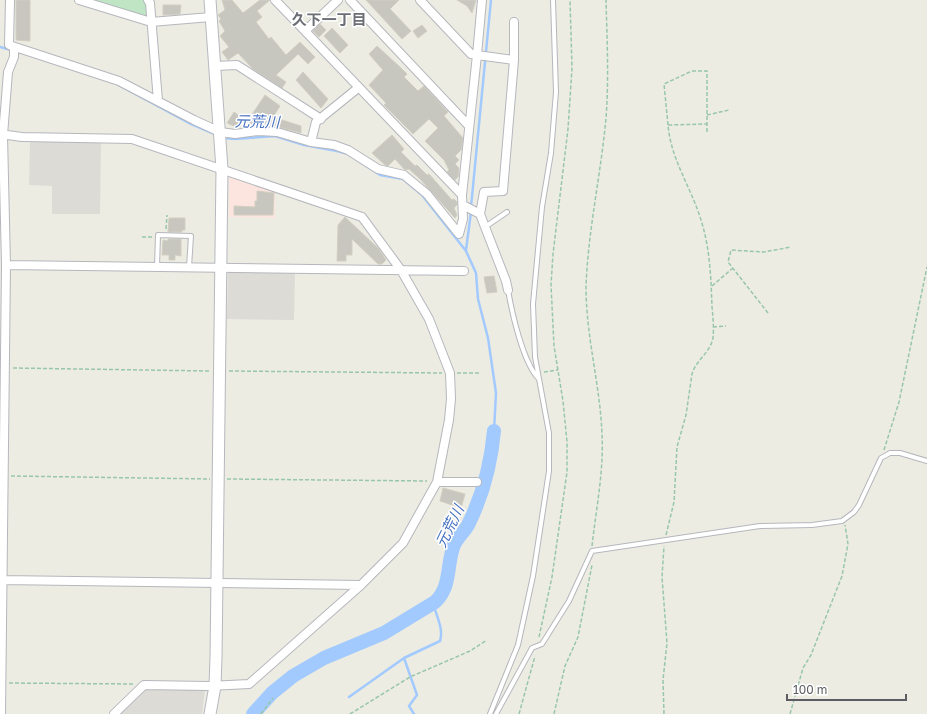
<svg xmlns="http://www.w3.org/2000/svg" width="927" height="714" viewBox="0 0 927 714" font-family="'Golos Text','Noto Sans JP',sans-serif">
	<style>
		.industrial { fill: #dcdbd5 }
		.medical { fill: #fbe5de }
		.green { fill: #bfe5c4 }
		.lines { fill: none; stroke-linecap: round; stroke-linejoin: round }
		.stream { stroke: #a2cafe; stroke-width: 2.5 }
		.river { stroke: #a2cafe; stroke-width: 14 }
		.building { fill: #c8c7bf; stroke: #d2cfc1 }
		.lane-casing { stroke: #b5b7bd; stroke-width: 6 }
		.street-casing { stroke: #b5b7bd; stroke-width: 10 }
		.secondary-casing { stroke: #b6b8bf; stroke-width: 13 }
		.path { stroke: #98c6ab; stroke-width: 1.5; stroke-dasharray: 4 2; stroke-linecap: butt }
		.lane { stroke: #fff; stroke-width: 4 }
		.street { stroke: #fff; stroke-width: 8 }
		.secondary { stroke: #fff; stroke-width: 11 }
		.labels { text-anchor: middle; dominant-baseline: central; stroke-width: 3; stroke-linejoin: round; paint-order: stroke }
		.neighbourhood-label { font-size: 15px; font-weight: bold; fill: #6c6f75; stroke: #fff }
		.water-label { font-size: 15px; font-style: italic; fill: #4571c1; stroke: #fff }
	</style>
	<rect width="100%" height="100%" fill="#edece3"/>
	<path class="industrial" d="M 30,141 L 101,143 L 100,214 L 52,214 L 52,186 L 29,185 Z
		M 228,270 L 295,272 L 294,320 L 227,319 Z
		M 144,689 L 205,689 L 202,714 L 118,714 Z"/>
	<path class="medical" d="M 229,174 L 275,190 L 275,218 L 229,217 Z"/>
	<path class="green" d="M 91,0 L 143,0 L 147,4 L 147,18 Z"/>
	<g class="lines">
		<path class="stream" d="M 0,47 L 11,50
			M 115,83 L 189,123 L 217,135
			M 223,138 L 235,139 L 275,136 L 304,145 L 337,151 L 348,154 L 380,175 L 403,179 L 422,195 L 466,251 L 476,273 L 478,299 L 488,338 L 496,393 L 494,431
			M 471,207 L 491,0
			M 466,250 L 471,212
			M 349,697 L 404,658
			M 414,714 L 409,706 L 417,695 L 404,658 L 440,641 C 444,629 436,615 433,603"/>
		<path class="river" d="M 253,714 L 272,693 L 293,676 L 324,658 L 384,633 L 435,602 C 452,586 446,565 454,545 C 457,538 464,532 468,525 C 483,495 491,464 494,431"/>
	</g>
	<path class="building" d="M 16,0 L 30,0 L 30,41 L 16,40 Z
		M 222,0 L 232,0 L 243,13 L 260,0 L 270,0 L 257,11 L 262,17 L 256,22 L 269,39 L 271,37 L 286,55 L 300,42 L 315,57 L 308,64 L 298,54 L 276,75 L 286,82 L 282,88 L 253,69 L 238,53 L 228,60 L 222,52 L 229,47 L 220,36 L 225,31 L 219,21 L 221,19 L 218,15 L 225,10 Z
		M 366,0 L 399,0 L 390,9 L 411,31 L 402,39 Z
		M 457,0 L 476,0 L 472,13 L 467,6 Z
		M 163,5 L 181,5 L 180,14 L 163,15 Z
		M 320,24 L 326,30 L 319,37 L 313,31 Z
		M 422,25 L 427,31 L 418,38 L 413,31 Z
		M 332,28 L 348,45 L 340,53 L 324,36 Z
		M 377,46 L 400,67 L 407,74 L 404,77 L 418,91 L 424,86 L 448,112 L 444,116 L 463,138 L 461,150 L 455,156 L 459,160 L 455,164 L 459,168 L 458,177 L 455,180 L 447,172 L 449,170 L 444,160 L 425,141 L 438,128 L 429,119 L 413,134 L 384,105 L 386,103 L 369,85 L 383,70 L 369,54 Z
		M 303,72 L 328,99 L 321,108 L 296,80 Z
		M 265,95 L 280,106 L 273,117 L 301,126 L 301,133 L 267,124 L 264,126 L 257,121 L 253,126 L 247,122 Z
		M 234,112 L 244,119 L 238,128 L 227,123 Z
		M 392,135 L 404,149 L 401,152 L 415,166 L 417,165 L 427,175 L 429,174 L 452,200 L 454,199 L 457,202 L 457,205 L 454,208 L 457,215 L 455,218 L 420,179 L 409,169 L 405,170 L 395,159 L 388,166 L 385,165 L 372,153 Z
		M 257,191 L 274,193 L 273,215 L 234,215 L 234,206 L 255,207 L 255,201 L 257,201 Z
		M 345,217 L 379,249 L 386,260 L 382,264 L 378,264 L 352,239 L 352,255 L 346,255 L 346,261 L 337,261 L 338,225 Z
		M 169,218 L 185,218 L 185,230 L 182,230 L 182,232 L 168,232 Z
		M 168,239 L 181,239 L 181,256 L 175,255 L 175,260 L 169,260 L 169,255 L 162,255 L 163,240 L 168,241 Z
		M 494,276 L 497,292 L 487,293 L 484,277 Z
		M 443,488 L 465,494 L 461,508 L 440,501 Z"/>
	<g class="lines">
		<defs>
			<path id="lane" d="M 485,227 L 507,212
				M 157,267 L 158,235 L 191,236 L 189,267
				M 508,290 C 512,313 523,363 539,379
				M 490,714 L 518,645 L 533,576 L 549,471 L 549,433 L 535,357 L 533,304 L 542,207 L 551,153 L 556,92 L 553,0
				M 496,714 L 532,648 L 542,644 L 569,601 L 592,551 L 760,526 L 812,525 L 842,521 L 854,512 L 859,505 L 881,458 L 890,453 L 900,453 L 927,461"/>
			<path id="street" d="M 10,0 L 9,45 L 119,81 L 194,120 L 220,132 L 235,134 L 258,131 L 277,132 L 311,142 L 334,145 L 348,150 L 378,169 L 404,175 L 427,194 L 459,234 L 463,219 L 462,195
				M 79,0 L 151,22 L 211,17
				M 148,0 L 150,3 L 158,101
				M 275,0 L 305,31 L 338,0
				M 350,0 L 469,126
				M 482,0 L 477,55 L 514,60
				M 305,31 L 462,195 L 477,55 L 471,54 L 420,0
				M 215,66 L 237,65 L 321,119
				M 0,134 L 22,137 L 132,139 L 362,217 L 401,270 L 429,319 L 450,373 L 451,399 L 449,420 L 437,482 L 403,543 L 361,585 L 249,684 L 209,686 L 144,685 L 114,714
				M 311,142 L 316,122 L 358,88
				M 463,205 L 480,214 L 506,281 L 508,290
				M 480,214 L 484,192 L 503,191 L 514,60 L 514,22
				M 6,265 L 464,271
				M 437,482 L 477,482
				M 2,580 L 361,585
				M 1,714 L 6,265 L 3,135 L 8,72 L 14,57 L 14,47"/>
			<path id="secondary" d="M 210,0 L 222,169 L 216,658 L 215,686 L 210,714"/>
		</defs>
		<use href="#lane" class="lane-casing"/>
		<use href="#street" class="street-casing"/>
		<use href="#secondary" class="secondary-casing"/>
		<path class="path" d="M 707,115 L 729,110
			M 668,125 L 664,84 L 692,71 L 707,71 L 707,133
			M 166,229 L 167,215
			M 142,237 L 152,237
			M 712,286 L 733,268
			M 768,313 L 728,262 L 731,250 L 764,252 L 791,247
			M 713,327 L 726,326
			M 13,368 L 210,371
			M 229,371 L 442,373
			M 544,372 L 558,370
			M 457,373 L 480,373
			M 884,450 L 899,402 L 927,267
			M 11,476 L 210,479
			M 227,479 L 427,481
			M 666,535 L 674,502 L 677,447 L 686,415 L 692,374 C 696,360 710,353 713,338 C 714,328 713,317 712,307 C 711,278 710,248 701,220 C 691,187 671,160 668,125 L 707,124
			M 592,546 C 596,509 604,471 602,434 C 600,384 586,337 586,287 C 588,230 601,174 606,118 C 609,79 607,39 606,0
			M 539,637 L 552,577 L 567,472 L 567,442 L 563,401 L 554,346 L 551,285 L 553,254 L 568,129 L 572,68 L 570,0
			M 9,683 L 133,684
			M 261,714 L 273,698
			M 350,714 L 410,677 L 470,651 L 487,640
			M 519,714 L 535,656
			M 554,714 L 565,666 L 578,637 L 592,565
			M 664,714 L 663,680 L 667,643 L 662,577 L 664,546
			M 790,714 L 803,668 L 811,655 L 842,576 L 848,544 L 845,525"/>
		<use href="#lane" class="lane"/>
		<use href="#street" class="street"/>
		<use href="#secondary" class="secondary"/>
	</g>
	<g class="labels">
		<g class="neighbourhood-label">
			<text x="329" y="19">久下一丁目</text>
		</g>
		<g class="water-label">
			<text transform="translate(257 121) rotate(1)">元荒川</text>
			<text transform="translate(449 526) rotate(-64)">元荒川</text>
		</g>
	</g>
	<path d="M787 694v6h119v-6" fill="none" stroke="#5b5d63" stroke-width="2"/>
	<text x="793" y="694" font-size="12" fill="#5b5d63" stroke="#ffffff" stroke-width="3" paint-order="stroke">100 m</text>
</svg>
